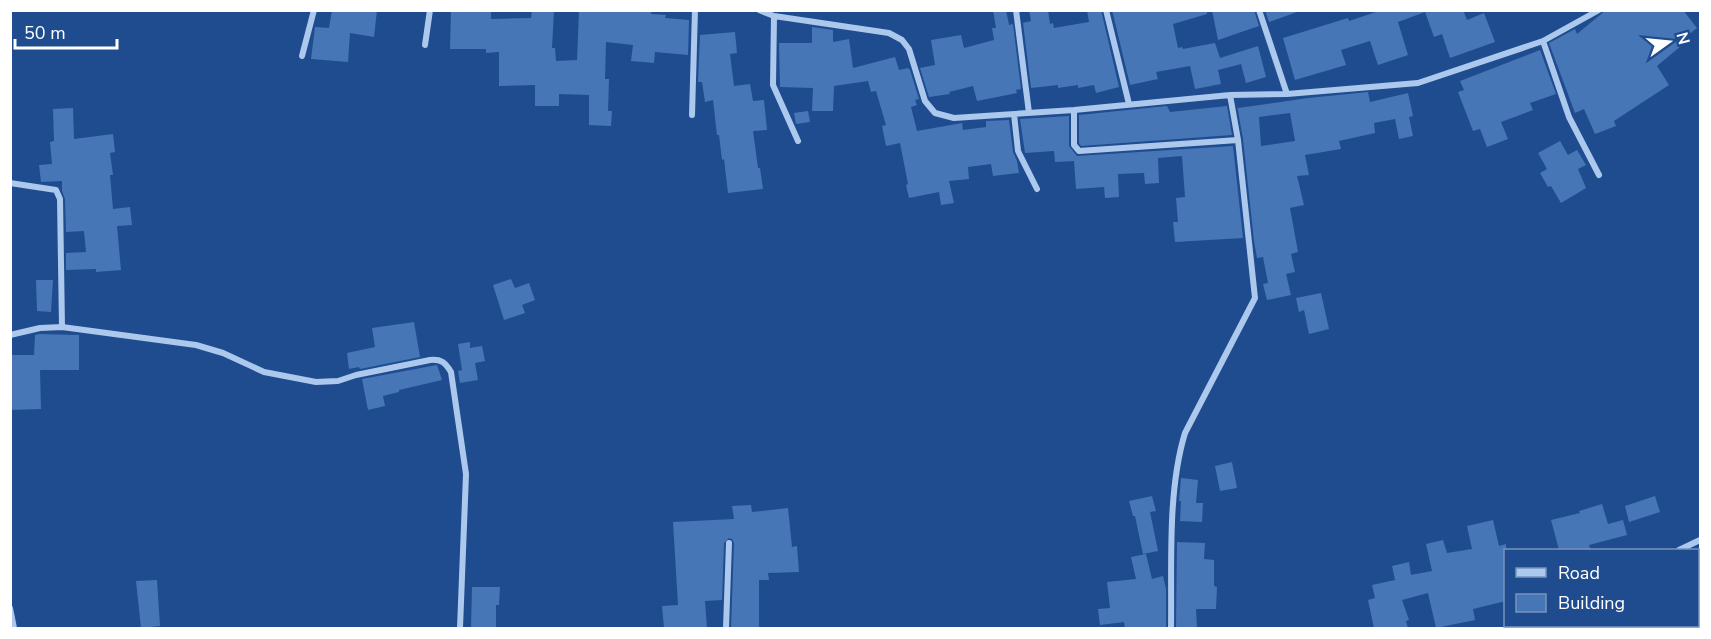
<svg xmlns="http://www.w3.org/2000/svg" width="1711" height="639" viewBox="0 0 1711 639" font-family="'Nunito Sans',sans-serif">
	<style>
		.building { fill: #4776b6; fill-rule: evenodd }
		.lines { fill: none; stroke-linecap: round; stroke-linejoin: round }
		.street { stroke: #adc8ed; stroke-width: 6 }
	</style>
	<rect width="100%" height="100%" fill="#1e4c8f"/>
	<path class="building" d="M 332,10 L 377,10 L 374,37 L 350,33 L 348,62 L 311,59 L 315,27 L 329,28 Z
		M 451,10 L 491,10 L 491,19 L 531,18 L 532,10 L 554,10 L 552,48 L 555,48 L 556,61 L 577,60 L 579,10 L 651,10 L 651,14 L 666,15 L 665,18 L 689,20 L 688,55 L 655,52 L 654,63 L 631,61 L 633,45 L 606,42 L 605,79 L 609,79 L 608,111 L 612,111 L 611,126 L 589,125 L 589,95 L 559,94 L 559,106 L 535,106 L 535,85 L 499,86 L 499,52 L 486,53 L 486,49 L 450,49 Z
		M 993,10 L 1006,10 L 1009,25 L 1013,24 L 1021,89 L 1016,90 L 1017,93 L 977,101 L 973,86 L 949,92 L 950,94 L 929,97 L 920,68 L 935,65 L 931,40 L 961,35 L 964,48 L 994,40 L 992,28 L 996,28 Z
		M 1029,10 L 1048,10 L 1050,24 L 1053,23 L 1054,28 L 1089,22 L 1087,10 L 1101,10 L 1119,87 L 1096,93 L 1094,85 L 1078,88 L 1078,85 L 1058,88 L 1058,85 L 1031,88 L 1023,23 L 1031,21 Z
		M 1112,10 L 1207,10 L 1207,14 L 1173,24 L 1178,48 L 1182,47 L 1183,49 L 1215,43 L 1220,58 L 1258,46 L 1266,77 L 1246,83 L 1241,64 L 1218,70 L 1221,84 L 1195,89 L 1190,66 L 1156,72 L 1158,79 L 1130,85 Z
		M 1212,10 L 1254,10 L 1259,26 L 1218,40 Z
		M 1265,10 L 1296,10 L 1297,12 L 1269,22 Z
		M 1382,10 L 1463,10 L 1467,20 L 1484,13 L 1495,42 L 1450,58 L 1442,34 L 1434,37 L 1425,12 L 1398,22 L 1408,55 L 1378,65 L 1370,41 L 1341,50 L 1346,65 L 1295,80 L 1283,38 L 1348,18 L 1349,21 Z
		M 1606,10 L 1683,10 L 1697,28 L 1678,43 L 1681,46 L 1657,66 L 1669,85 L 1614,121 L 1616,126 L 1595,134 L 1584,109 L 1575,113 L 1549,43 L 1575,29 L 1577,34 Z
		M 812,27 L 833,30 L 833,42 L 849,39 L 853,68 L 895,57 L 899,70 L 908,68 L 910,70 L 919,99 L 915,100 L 917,105 L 911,107 L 917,131 L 962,123 L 963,130 L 986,127 L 986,121 L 1009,120 L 1013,152 L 1017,161 L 1019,173 L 993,176 L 991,164 L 968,167 L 969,179 L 949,181 L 954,203 L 941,205 L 939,192 L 909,198 L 906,185 L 908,184 L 900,143 L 886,146 L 882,126 L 886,125 L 876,91 L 871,92 L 868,81 L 834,86 L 833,111 L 812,111 L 813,88 L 780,87 L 779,43 L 812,43 Z
		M 735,32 L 737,53 L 730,54 L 734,86 L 750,84 L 753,101 L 764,100 L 767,130 L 753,131 L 758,168 L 760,168 L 763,189 L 728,193 L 724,159 L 722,160 L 719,135 L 717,135 L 713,100 L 705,102 L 702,82 L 698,82 L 700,35 Z
		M 1540,50 L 1556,94 L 1530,103 L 1533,110 L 1501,122 L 1508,139 L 1487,147 L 1480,129 L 1473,131 L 1458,92 L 1464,90 L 1460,81 Z
		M 1368,92 L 1370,102 L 1408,93 L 1413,116 L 1409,117 L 1413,136 L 1399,139 L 1395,119 L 1374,123 L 1375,133 L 1339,141 L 1341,149 L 1305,155 L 1309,175 L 1297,176 L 1304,205 L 1290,208 L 1298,252 L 1291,254 L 1295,272 L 1286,274 L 1291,295 L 1267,300 L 1263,284 L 1268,283 L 1263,257 L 1257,258 L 1254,241 L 1243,139 L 1237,105 L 1238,108 L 1308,98 ZM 1290,113 L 1295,141 L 1261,146 L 1259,117 Z
		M 1167,106 L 1170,112 L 1227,106 L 1232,135 L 1081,146 L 1079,143 L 1079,115 Z
		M 73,108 L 74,139 L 113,134 L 115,152 L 110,153 L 113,175 L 110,175 L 113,209 L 130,207 L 132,225 L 117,226 L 121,270 L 96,272 L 96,269 L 66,270 L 66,253 L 86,252 L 84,231 L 66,232 L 65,199 L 62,191 L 62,181 L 41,182 L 39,165 L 52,164 L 50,142 L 54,141 L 53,109 Z
		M 808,111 L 810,122 L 796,124 L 794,113 Z
		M 1069,116 L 1069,146 L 1077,156 L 1233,146 L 1243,238 L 1175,242 L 1173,222 L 1178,222 L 1176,198 L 1185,197 L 1182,156 L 1158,158 L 1159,183 L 1145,184 L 1144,173 L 1118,174 L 1119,197 L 1105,198 L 1104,187 L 1076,189 L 1074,161 L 1055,162 L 1054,151 L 1025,153 L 1020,119 Z
		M 1560,141 L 1568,155 L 1577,150 L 1586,165 L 1578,169 L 1586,188 L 1561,203 L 1551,186 L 1548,187 L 1540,173 L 1547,169 L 1538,153 Z
		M 511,279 L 515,288 L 529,283 L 535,300 L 522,305 L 525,313 L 504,320 L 493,285 Z
		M 36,280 L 53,280 L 51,312 L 37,311 Z
		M 1321,293 L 1329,329 L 1309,334 L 1304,310 L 1299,312 L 1296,298 Z
		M 414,322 L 420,357 L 360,369 L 359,367 L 349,369 L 347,353 L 375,347 L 372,328 Z
		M 39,334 L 79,335 L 79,370 L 40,370 L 41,409 L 10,410 L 10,355 L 34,355 L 35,335 Z
		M 470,342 L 470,348 L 482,346 L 485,361 L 475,363 L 478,380 L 460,383 L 458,371 L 462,370 L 458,344 Z
		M 437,365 L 442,380 L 399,390 L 399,392 L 383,396 L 385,406 L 368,410 L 362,379 Z
		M 1232,462 L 1237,488 L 1220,491 L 1215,466 Z
		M 1181,478 L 1198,480 L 1196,503 L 1203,503 L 1202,522 L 1180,521 L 1181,501 L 1179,501 Z
		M 1152,496 L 1156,511 L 1150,512 L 1158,551 L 1143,554 L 1135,516 L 1133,516 L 1129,501 Z
		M 1655,496 L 1660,512 L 1629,522 L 1625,506 Z
		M 1602,504 L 1608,524 L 1623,520 L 1627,535 L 1589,545 L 1591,550 L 1559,550 L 1551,520 L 1580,513 L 1579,511 Z
		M 751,505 L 752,512 L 788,508 L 792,547 L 797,546 L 799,572 L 768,573 L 769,580 L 759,580 L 759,628 L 731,628 L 734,543 L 732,539 L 729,538 L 724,543 L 722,600 L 705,601 L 707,628 L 664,628 L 662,606 L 678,605 L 673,522 L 734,519 L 732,506 Z
		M 1493,520 L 1499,546 L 1506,544 L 1506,601 L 1473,609 L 1475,620 L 1436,628 L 1428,593 L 1402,600 L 1409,620 L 1406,621 L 1408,628 L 1374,628 L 1368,600 L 1375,598 L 1372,585 L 1395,580 L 1392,566 L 1409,562 L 1411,575 L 1432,571 L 1426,544 L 1443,540 L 1447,553 L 1472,549 L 1467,526 Z
		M 1177,542 L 1205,543 L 1204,559 L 1214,560 L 1214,586 L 1217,587 L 1216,609 L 1196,609 L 1197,628 L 1176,628 Z
		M 1146,554 L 1152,579 L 1163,576 L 1166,589 L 1166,628 L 1125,628 L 1124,622 L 1100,625 L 1098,609 L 1110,608 L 1107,582 L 1136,579 L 1131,557 Z
		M 157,580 L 160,626 L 141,628 L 136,581 Z
		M 472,587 L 500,587 L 499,605 L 496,605 L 496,628 L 471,627 Z"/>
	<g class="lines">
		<path class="street" d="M 759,10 L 774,16 L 889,33 L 902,40 L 909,49 L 925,101 L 935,113 L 954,118 L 1074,110 L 1230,95 L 1287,94 L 1418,83 L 1543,41 L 1599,10
			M 1016,10 L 1029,113
			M 1106,10 L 1129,104
			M 1259,10 L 1287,94
			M 774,16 L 773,85 L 798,141
			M 1543,41 L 1569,117 L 1599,175
			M 425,45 L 430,10
			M 302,56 L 314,10
			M 1074,110 L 1074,145 L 1079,151 L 1238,140
			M 1014,114 L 1018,151 L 1037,189
			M 692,115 L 695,10
			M 10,183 L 56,190 L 60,199 L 62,327 L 40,328 L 10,335
			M 62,327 L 196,345 L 223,353 L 264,372 L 316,382 L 338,381 L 356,375 L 430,360 C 441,359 445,362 451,372 L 466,474 L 460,628
			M 1679,550 L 1700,540
			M 1698,573 L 1700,582
			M 10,608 L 14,628
			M 726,628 L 729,543
			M 1171,628 C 1172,567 1167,492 1185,433 L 1255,298 L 1238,140 L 1230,95
			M 1517,628 L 1523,626"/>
	</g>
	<rect width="1711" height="639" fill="none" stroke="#ffffff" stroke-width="24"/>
	<rect x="1504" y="549" width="195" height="78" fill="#1e4c8f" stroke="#7894bc" stroke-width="1.5"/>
	<rect x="1516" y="568" width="30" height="9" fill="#adc8ed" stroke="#7894bc" stroke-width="1.5"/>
	<text x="1558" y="579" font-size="18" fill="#ffffff">Road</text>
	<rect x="1516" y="594" width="30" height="18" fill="#4776b6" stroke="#7894bc" stroke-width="1.5"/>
	<text x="1558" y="609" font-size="18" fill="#ffffff">Building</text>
	<g transform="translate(1669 42) rotate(75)" stroke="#1e4c8f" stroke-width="4.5" paint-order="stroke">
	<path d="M0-4.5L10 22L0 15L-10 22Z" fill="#ffffff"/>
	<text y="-9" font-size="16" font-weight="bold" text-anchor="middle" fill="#ffffff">N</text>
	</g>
	<path d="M15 39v9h102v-9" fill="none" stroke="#ffffff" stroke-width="3"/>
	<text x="24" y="39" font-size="18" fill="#ffffff" stroke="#1e4c8f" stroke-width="4.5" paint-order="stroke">50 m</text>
</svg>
